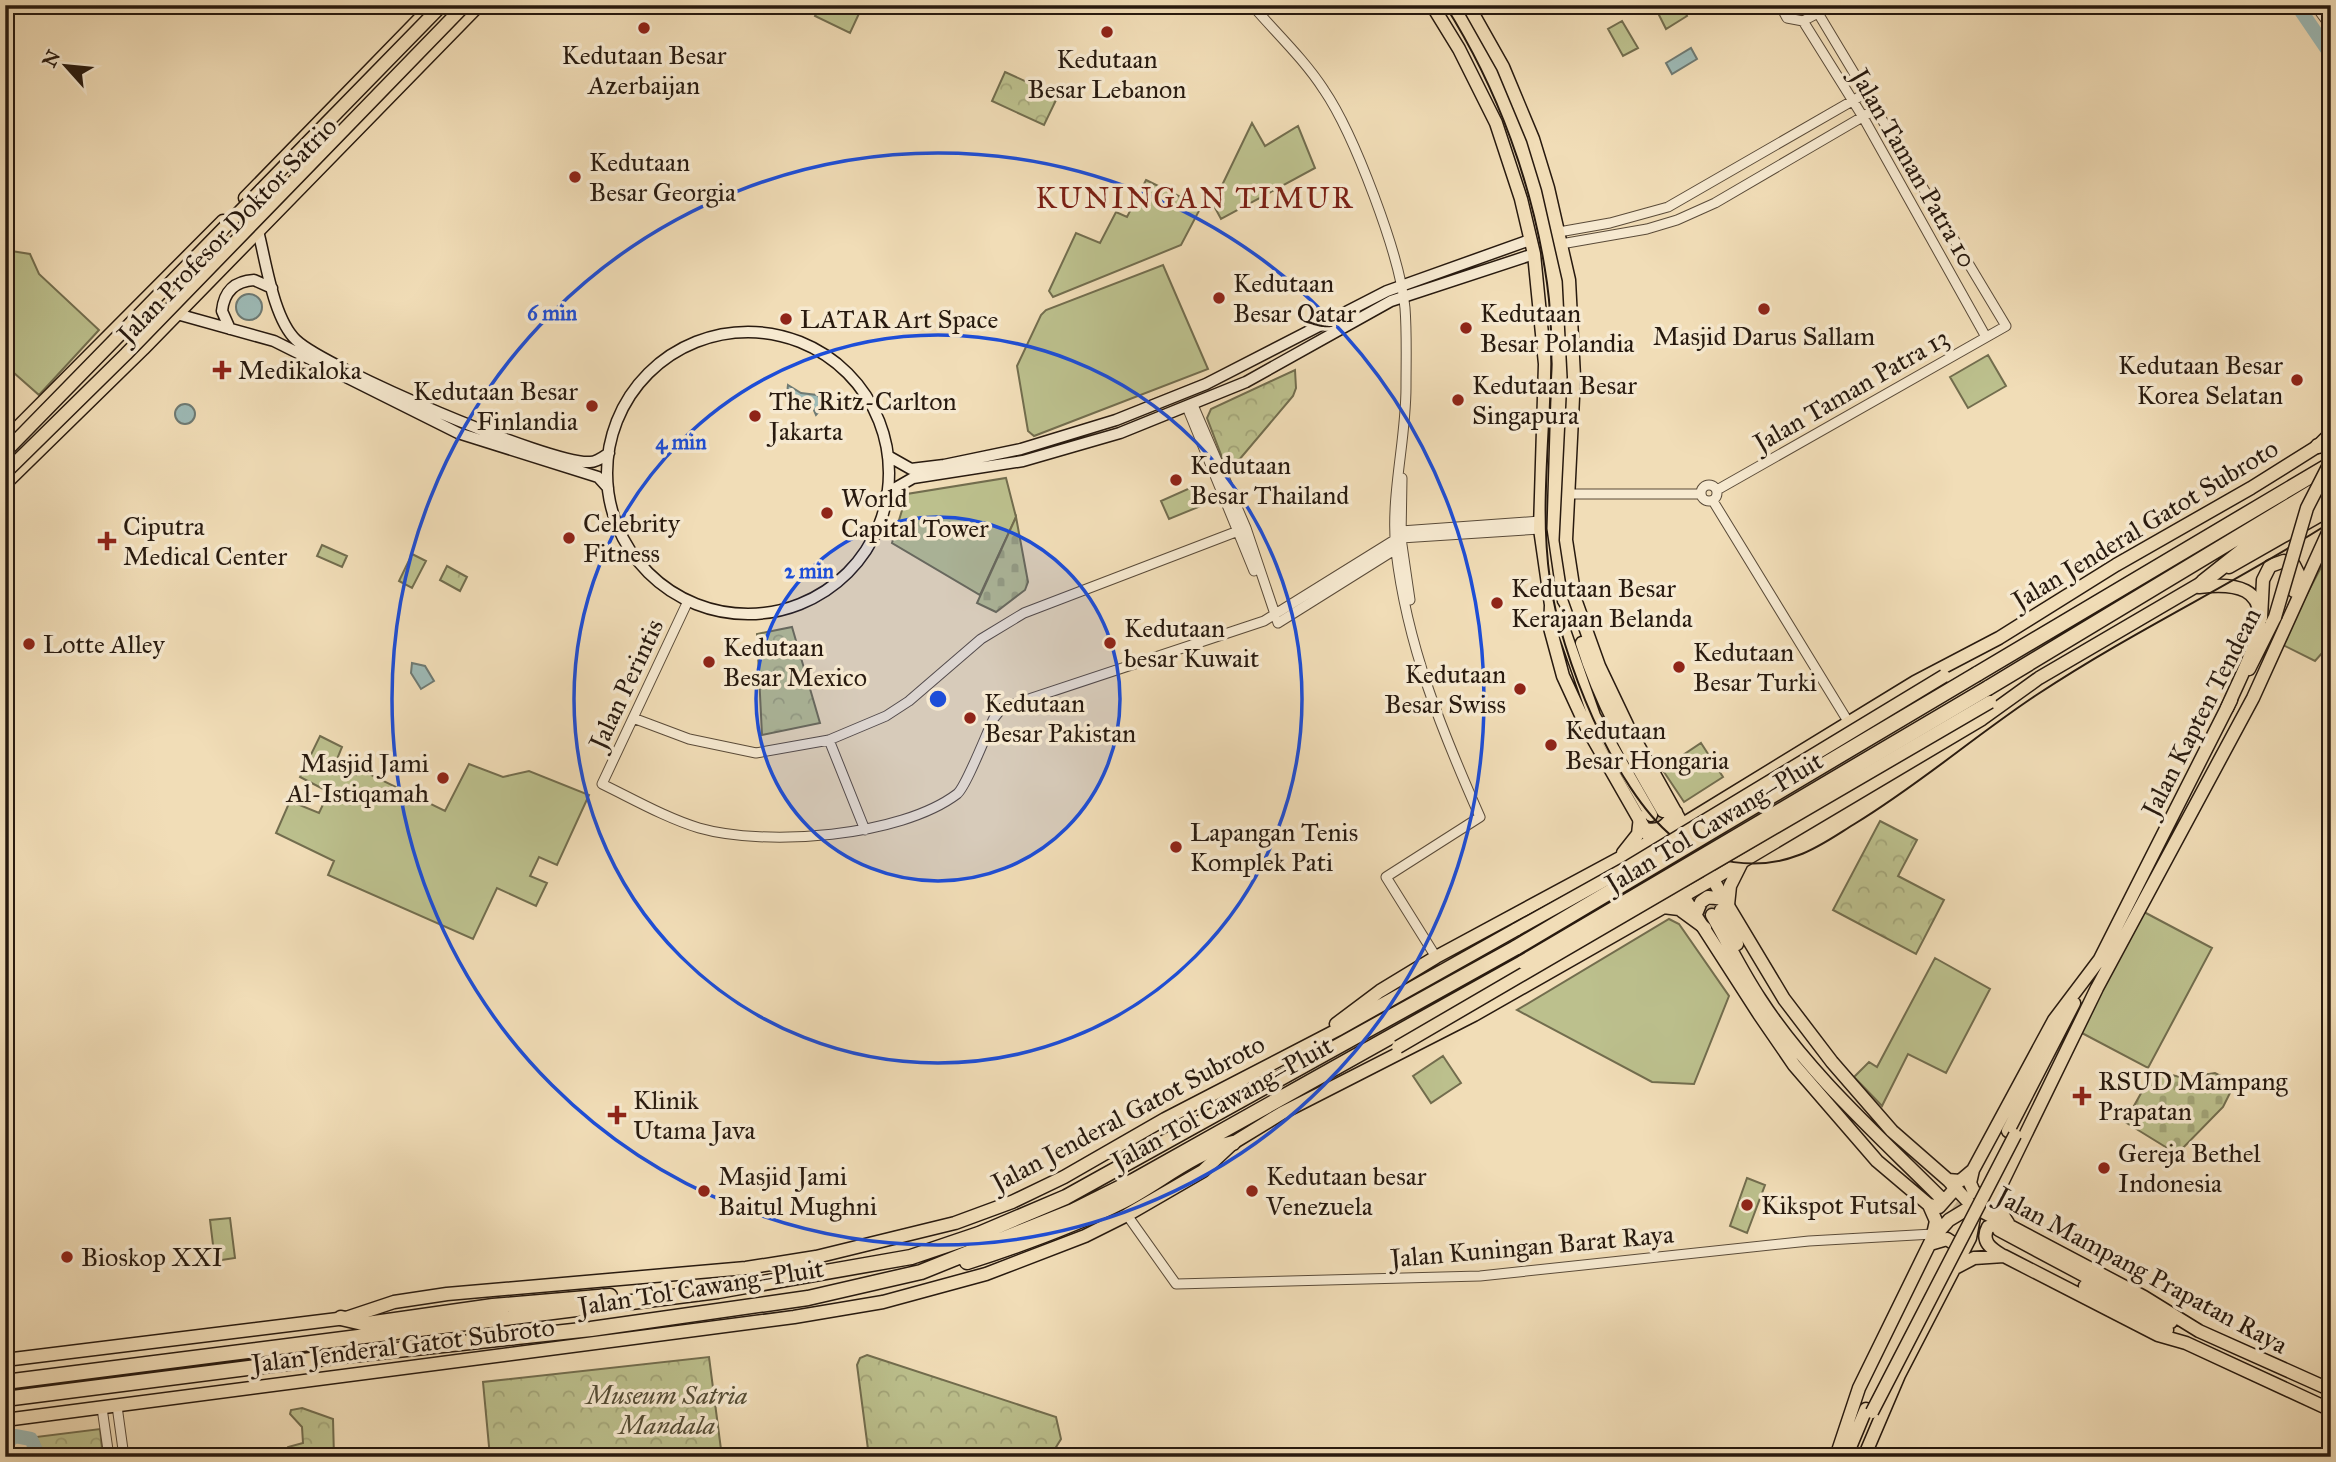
<svg xmlns="http://www.w3.org/2000/svg" width="2336" height="1462" viewBox="0 0 2336 1462" font-family="'IM FELL Great Primer',serif">
	<style>
		.grass { fill: #bcc08d; stroke: #726d4e; stroke-width: 2 }
		.cemetery { fill: url(#cemetery-stones); stroke: #726d4e; stroke-width: 2 }
		.park { fill: url(#park-crowns); stroke: #726d4e; stroke-width: 2 }
		.water { fill: #9dbab6; stroke: #6e7a73; stroke-width: 2 }
		.lines { fill: none; stroke-linecap: round; stroke-linejoin: round }
		.river { stroke: #9dbab6; stroke-width: 14 }
		.primary-tunnel { stroke: #c9b695; stroke-width: 12; stroke-dasharray: 12 6; stroke-linecap: butt }
		.tertiary-casing { stroke: #5a4b39; stroke-width: 11 }
		.secondary-casing { stroke: #281a0f; stroke-width: 13 }
		.primary-casing { stroke: #281a0f; stroke-width: 15 }
		.trunk-casing { stroke: #281a0f; stroke-width: 15 }
		.motorway-casing { stroke: #281a0f; stroke-width: 17 }
		.tertiary { stroke: #f6e9d0; stroke-width: 9 }
		.secondary { stroke: #f6e9d0; stroke-width: 10 }
		.primary { stroke: #f1ddb7; stroke-width: 12 }
		.trunk { stroke: #f1ddb7; stroke-width: 12 }
		.motorway { stroke: #f1ddb7; stroke-width: 14 }
		.tram { stroke: #281a0f; stroke-width: 2 }
		.primary-bridge-casing { stroke: #281a0f; stroke-width: 15; stroke-linecap: butt }
		.trunk-bridge-casing { stroke: #281a0f; stroke-width: 15; stroke-linecap: butt }
		.motorway-bridge-casing { stroke: #281a0f; stroke-width: 17; stroke-linecap: butt }
		.primary-bridge { stroke: #f1ddb7; stroke-width: 12 }
		.trunk-bridge { stroke: #f1ddb7; stroke-width: 12 }
		.motorway-bridge { stroke: #f1ddb7; stroke-width: 14 }
		.ring { fill: none; stroke: #1d4ed8; stroke-width: 3.5 }
		.poi-dot { fill: #8f2418; stroke: #f6e9d0; stroke-width: 2.5 }
		.labels { text-anchor: middle; dominant-baseline: central; stroke-width: 7; stroke-linejoin: round; paint-order: stroke }
		.poi-label { font-size: 26px; fill: #281a0f; stroke: #f6e9d0; text-anchor: start }
		.street-label { font-size: 26px; fill: #281a0f; stroke: #f6e9d0 }
		.park-label { font-size: 26px; font-style: italic; fill: #544c35; stroke: #f6e9d0 }
		.quarter-label { font-size: 30px; letter-spacing: 2px; fill: #7a1f14; stroke: #f6e9d0 }
		.centre { fill: #1d4ed8; stroke: #f6e9d0; stroke-width: 3.5 }
		.ring-label { font-size: 21px; text-anchor: middle; font-weight: bold; fill: #1d4ed8; stroke: #f6e9d0; stroke-width: 7; stroke-linejoin: round; paint-order: stroke }
	</style>
	<defs>
		<pattern id="cemetery-stones" width="16" height="16" patternUnits="userSpaceOnUse" patternTransform="scale(1.75)"><rect width="16" height="16" fill="#bcc08d"/><path d="M2 7V4a2 2 0 0 1 4 0v3zM10 15v-3a2 2 0 0 1 4 0v3z" fill="#a2a478"/></pattern>
		<pattern id="park-crowns" width="20" height="18" patternUnits="userSpaceOnUse" patternTransform="scale(1.75)"><rect width="20" height="18" fill="#bcc08d"/><path d="M2 6a3 3 0 1 1 6 0M12 15a3 3 0 1 1 6 0" fill="none" stroke="#a2a478"/></pattern>
	</defs>
	<rect width="100%" height="100%" fill="#f1ddb7"/>
	<filter id="stains"><feTurbulence type="fractalNoise" baseFrequency=".00286" numOctaves="4"/><feColorMatrix values="0 0 0 0 .2 0 0 0 0 .09 0 0 0 0 .02 0 0 0 .5 -.17"/></filter>
	<radialGradient id="worn" r=".72"><stop offset=".6" stop-color="#630" stop-opacity="0"/><stop offset="1" stop-color="#630" stop-opacity=".3"/></radialGradient>
	<path class="grass" d="M 820,5 L 863,5 L 850,33 L 815,16 Z
		M 1654,5 L 1681,5 L 1687,16 L 1666,29 Z
		M 1622,21 L 1638,48 L 1623,56 L 1608,29 Z
		M 1252,123 L 1265,146 L 1298,126 L 1315,168 L 1221,219 L 1213,204 Z
		M 1146,180 L 1201,207 L 1181,245 L 1053,297 L 1049,291 L 1076,233 L 1100,243 L 1116,212 L 1127,217 Z
		M 5,250 L 30,254 L 39,274 L 99,330 L 39,395 L 5,365 Z
		M 1163,265 L 1208,369 L 1034,436 L 1028,431 L 1017,366 L 1041,315 L 1046,310 Z
		M 1988,355 L 2006,386 L 1968,408 L 1950,377 Z
		M 1006,478 L 1016,517 L 980,595 L 892,543 L 907,494 Z
		M 1199,484 L 1208,503 L 1169,519 L 1161,501 Z
		M 322,545 L 347,556 L 342,567 L 317,556 Z
		M 2331,548 L 2331,643 L 2315,661 L 2281,644 Z
		M 412,554 L 426,561 L 412,588 L 399,581 Z
		M 320,736 L 342,747 L 335,764 L 356,775 L 359,769 L 445,811 L 469,764 L 503,777 L 529,771 L 589,795 L 557,865 L 539,857 L 530,876 L 547,883 L 536,906 L 497,888 L 473,939 L 328,875 L 334,861 L 276,833 L 290,801 L 319,813 L 329,792 L 300,777 Z
		M 1701,743 L 1723,777 L 1684,802 L 1662,769 Z
		M 2144,912 L 2212,948 L 2148,1068 L 2080,1032 Z
		M 1669,919 L 1679,924 L 1729,996 L 1694,1084 L 1652,1082 L 1517,1010 Z
		M 1935,958 L 1990,989 L 1946,1073 L 1908,1054 L 1882,1106 L 1854,1077 L 1869,1062 L 1877,1067 Z
		M 1443,1056 L 1461,1083 L 1431,1103 L 1413,1076 Z
		M 1747,1178 L 1765,1185 L 1747,1233 L 1730,1226 Z
		M 230,1218 L 235,1258 L 215,1261 L 210,1220 Z"/>
	<path class="cemetery" d="M 1016,517 L 1028,582 L 1025,590 L 996,612 L 977,603 Z
		M 2154,1070 L 2183,1078 L 2215,1073 L 2235,1083 L 2223,1107 L 2177,1154 L 2125,1122 Z"/>
	<path class="park" d="M 1005,72 L 1058,96 L 1044,125 L 992,101 Z
		M 1295,370 L 1296,388 L 1293,396 L 1228,473 L 1207,418 L 1211,409 Z
		M 447,566 L 467,577 L 460,591 L 440,580 Z
		M 792,627 L 820,723 L 762,735 L 757,634 Z
		M 1880,821 L 1917,840 L 1898,876 L 1944,900 L 1916,954 L 1833,910 Z
		M 867,1355 L 1056,1417 L 1061,1439 L 1050,1457 L 869,1457 L 857,1365 L 860,1358 Z
		M 709,1357 L 722,1457 L 490,1457 L 483,1382 Z
		M 302,1408 L 333,1419 L 334,1457 L 285,1457 L 288,1447 L 303,1443 L 302,1427 L 290,1414 L 291,1410 Z
		M 100,1429 L 103,1457 L 45,1457 L 36,1437 Z"/>
	<path class="water" d="M 1691,48 L 1697,59 L 1672,74 L 1666,63 Z
		M236 307a13 13 0 1 1 26 0a13 13 0 1 1-26 0Z
		M 788,385 L 801,393 L 817,395 L 825,405 L 816,415 L 813,408 L 787,393 Z
		M175 414a10 10 0 1 1 20 0a10 10 0 1 1-20 0Z
		M 412,663 L 425,666 L 434,681 L 421,689 L 411,673 Z"/>
	<g class="lines">
		<path class="river" d="M 2297,5 L 2331,55
			M 5,1444 L 15,1436 L 31,1439 L 39,1457"/>
		<path class="primary-tunnel" d="M 1651,815 L 1712,915
			M 1681,841 L 1718,904
			M 1939,1196 L 1995,1237"/>
		<defs>
			<path id="tertiary" d="M 1252,5 C 1276,33 1304,59 1324,90 C 1354,134 1400,255 1405,308 C 1407,334 1406,361 1406,387 C 1406,442 1390,496 1396,551 C 1407,646 1442,731 1480,817 L 1386,877 L 1436,957
				M 1780,5 L 1787,18 L 1803,21 L 1818,13 L 1819,5
				M 2315,5 L 2331,27
				M 1819,9 L 1832,5
				M 1803,21 L 1863,117 L 1986,337
				M 1559,232 L 1610,223 L 1668,207 L 1866,93
				M 1561,244 L 1647,229 L 1677,220 L 1715,203 L 1876,109
				M 1193,405 L 1246,528 L 1278,623
				M 1187,407 L 1254,571
				M 1402,478 L 1401,538 L 1410,600
				M1701 493a8 8 0 1 1 16 0a8 8 0 1 1-16 0Z
				M 1717,490 L 2006,326 L 1818,13
				M 1568,494 L 1700,494
				M 1713,501 L 1849,723
				M 1401,531 L 1540,521
				M 1401,538 L 1540,529
				M 688,601 L 602,784 C 633,799 666,818 699,828 C 766,847 900,837 957,794 C 966,787 987,732 994,718 L 1002,708 L 1264,621 L 1396,539
				M 1278,623 L 1396,549
				M 633,718 L 689,739 L 756,753 L 829,740 L 886,716 L 909,701 L 981,639 L 1024,613 L 1246,528
				M 829,740 L 865,830
				M 1127,1215 L 1176,1284 L 1480,1276 L 1809,1241 L 1933,1234
				M 117,1406 L 124,1457
				M 102,1408 L 109,1457"/>
			<path id="secondary" d="M 258,231 C 266,261 273,318 296,340 C 325,368 551,465 590,462 C 597,462 603,457 609,453
				M 177,314 L 274,341 L 458,433 L 598,477 L 608,488
				M 230,329 L 222,311 C 224,291 235,281 254,280 L 272,288
				M607 473a141 141 0 1 1 282 0a141 141 0 1 1-282 0Z
				M 888,456 L 911,469 L 944,465 L 1021,449 L 1116,420 L 1206,384 L 1387,291 L 1530,240
				M 887,493 L 913,478 L 1023,461 L 1120,433 L 1246,382 L 1391,301 L 1534,254"/>
			<path id="primary" d="M 1432,5 L 1459,49 L 1496,123 L 1521,199 L 1534,254 L 1545,364 L 1540,529 L 1551,605 L 1550,628 L 1563,676 L 1587,728 L 1683,896 L 1759,1014 L 1794,1065 L 1877,1161 L 1929,1205 L 1936,1221 L 1932,1239
				M 1468,5 L 1503,67 L 1533,139 L 1548,188 L 1569,280 L 1574,377 L 1566,540 L 1575,599 L 1599,666 L 1629,729 L 1724,899 L 1784,999 L 1832,1062 L 1892,1131 L 1948,1180 L 1972,1206 L 2144,1297 L 2199,1331 L 2331,1390
				M 245,198 L 433,5
				M 5,440 L 223,221
				M 5,484 L 143,349 L 479,5
				M 1551,605 L 1561,622 L 1594,716 L 1651,815
				M 2261,618 L 2263,580 L 2270,566 L 2284,561 L 2294,565 L 2298,573 L 2294,591
				M 1582,643 C 1600,702 1632,758 1663,811
				M 2249,669 L 2275,617
				M 1646,829 C 1661,833 1668,823 1676,812
				M 1721,910 L 1737,944
				M 1696,914 L 1701,902 L 1708,897 L 1724,899
				M 1712,915 C 1728,943 1742,972 1760,999 C 1808,1073 1877,1134 1939,1196
				M 2008,1131 L 2074,1003
				M 1973,1170 L 1970,1183 L 1974,1192 L 1987,1197 L 1993,1193
				M 1948,1180 L 1960,1181 L 1973,1170 L 2054,1020 L 2100,959 L 2231,700
				M 1929,1205 L 1939,1207 L 1954,1190 L 1952,1184
				M 2001,1223 L 1988,1227 C 1980,1242 1992,1249 2003,1256
				M 2008,1223 L 1997,1206 L 2000,1187 L 2097,988 L 2253,698 L 2331,526
				M 1999,1230 L 2171,1322
				M 1930,1244 L 1947,1239 L 1956,1245 L 1959,1256
				M 1955,1268 L 1974,1258 L 2004,1256 L 2158,1335 L 2186,1343 L 2331,1410
				M 2085,1286 L 2167,1330
				M 1836,1457 L 1859,1388 L 1932,1239 L 1949,1220 L 1972,1206
				M 1846,1457 L 1866,1409
				M 1864,1457 L 1899,1375 L 1970,1238 L 1974,1217"/>
			<path id="trunk" d="M 2229,567 L 2331,509
				M 2199,587 C 2301,574 2248,658 2227,708
				M 1623,853 L 1638,834 L 1640,817
				M 1608,893 L 1629,891 L 1648,884
				M 1728,905 L 1730,886 L 1742,862
				M 1663,907 L 1679,909 L 1705,928
				M 1336,1024 L 1380,991 L 1436,957 L 1683,824 L 1915,682 L 1999,638 L 2116,565 L 2251,488 L 2318,446 L 2331,433
				M 5,1360 L 346,1318 L 394,1302 L 447,1294 L 746,1268 L 816,1257 L 955,1223 L 1012,1202 L 1064,1177 L 1165,1119 L 1337,1030 L 1517,929
				M 5,1420 L 794,1317 L 883,1302 L 986,1274 L 1085,1236 L 1127,1215 L 1203,1171 L 1233,1143 L 1282,1113 L 1474,1015 L 1713,879 L 1982,719 L 2039,678 L 2210,578"/>
			<path id="motorway" d="M 2318,446 L 2331,443
				M 2203,582 L 2246,548 L 2331,497
				M 1977,674 L 2331,464
				M 1988,688 L 2331,481
				M 967,1262 C 1020,1245 1073,1226 1123,1201 C 1160,1182 1193,1152 1233,1143
				M 341,1318 L 367,1324 L 493,1306 L 610,1296
				M 5,1382 L 718,1291 L 911,1257 L 979,1234 L 1066,1197 L 1517,947
				M 5,1399 L 342,1356 L 591,1329 L 808,1298 L 921,1272 L 1073,1211 L 1133,1181 L 1524,962"/>
		</defs>
		<use href="#tertiary" class="tertiary-casing"/>
		<use href="#secondary" class="secondary-casing"/>
		<use href="#primary" class="primary-casing"/>
		<use href="#trunk" class="trunk-casing"/>
		<use href="#motorway" class="motorway-casing"/>
		<use href="#tertiary" class="tertiary"/>
		<use href="#secondary" class="secondary"/>
		<use href="#primary" class="primary"/>
		<use href="#trunk" class="trunk"/>
		<use href="#motorway" class="motorway"/>
		<path class="tram" d="M 1445,5 C 1498,89 1533,185 1547,283 C 1561,382 1536,482 1550,580 C 1560,654 1614,790 1673,837 C 1708,864 1758,871 1799,855 C 1819,848 1838,834 1856,823 C 1920,784 1976,735 2038,694 C 2133,631 2236,583 2331,522"/>
		<defs>
			<path id="primary-bridge" d="M 5,452 L 442,5
				M 5,473 L 126,354 L 465,5
				M 2275,617 L 2307,508 L 2331,461
				M 1872,1412 L 2015,1135"/>
			<path id="trunk-bridge" d="M 1517,929 L 1630,866 L 1944,676
				M 1398,1047 L 1990,702"/>
			<path id="motorway-bridge" d="M 1517,947 L 1977,674
				M 1524,962 L 1988,688"/>
		</defs>
		<use href="#primary-bridge" class="primary-bridge-casing"/>
		<use href="#trunk-bridge" class="trunk-bridge-casing"/>
		<use href="#motorway-bridge" class="motorway-bridge-casing"/>
		<use href="#primary-bridge" class="primary-bridge"/>
		<use href="#trunk-bridge" class="trunk-bridge"/>
		<use href="#motorway-bridge" class="motorway-bridge"/>
	</g>
	<circle cx="938" cy="699" r="182" fill="#1d4ed8" fill-opacity=".12"/>
	<g class="ring">
		<circle cx="938" cy="699" r="182"/>
		<circle cx="938" cy="699" r="364"/>
		<circle cx="938" cy="699" r="546"/>
	</g>
	<g class="poi-dot">
		<circle cx="644" cy="28" r="7"/>
		<circle cx="1107" cy="32" r="7"/>
		<circle cx="575" cy="177" r="7"/>
		<circle cx="1219" cy="298" r="7"/>
		<circle cx="1764" cy="309" r="7"/>
		<circle cx="786" cy="319" r="7"/>
		<circle cx="1466" cy="328" r="7"/>
		<path d="M218.5 359.5h7v7h7v7h-7v7h-7v-7h-7v-7h7z"/>
		<circle cx="2297" cy="380" r="7"/>
		<circle cx="1458" cy="400" r="7"/>
		<circle cx="592" cy="406" r="7"/>
		<circle cx="755" cy="416" r="7"/>
		<circle cx="1176" cy="480" r="7"/>
		<circle cx="827" cy="513" r="7"/>
		<circle cx="569" cy="538" r="7"/>
		<path d="M103.5 530.5h7v7h7v7h-7v7h-7v-7h-7v-7h7z"/>
		<circle cx="1497" cy="603" r="7"/>
		<circle cx="1110" cy="643" r="7"/>
		<circle cx="29" cy="644" r="7"/>
		<circle cx="709" cy="662" r="7"/>
		<circle cx="1679" cy="667" r="7"/>
		<circle cx="1520" cy="689" r="7"/>
		<circle cx="970" cy="718" r="7"/>
		<circle cx="1551" cy="745" r="7"/>
		<circle cx="443" cy="778" r="7"/>
		<circle cx="1176" cy="847" r="7"/>
		<path d="M2078.5 1085.5h7v7h7v7h-7v7h-7v-7h-7v-7h7z"/>
		<path d="M613.5 1104.5h7v7h7v7h-7v7h-7v-7h-7v-7h7z"/>
		<circle cx="2104" cy="1168" r="7"/>
		<circle cx="704" cy="1191" r="7"/>
		<circle cx="1252" cy="1191" r="7"/>
		<circle cx="1747" cy="1205" r="7"/>
		<circle cx="67" cy="1257" r="7"/>
	</g>
	<g class="labels">
		<g class="poi-label">
			<text x="644" y="55" text-anchor="middle">Kedutaan Besar<tspan x="644" dy="30">Azerbaijan</tspan></text>
			<text x="1107" y="59" text-anchor="middle">Kedutaan<tspan x="1107" dy="30">Besar Lebanon</tspan></text>
			<text x="589" y="162">Kedutaan<tspan x="589" dy="30">Besar Georgia</tspan></text>
			<text x="1233" y="283">Kedutaan<tspan x="1233" dy="30">Besar Qatar</tspan></text>
			<text x="1480" y="313">Kedutaan<tspan x="1480" dy="30">Besar Polandia</tspan></text>
			<text x="800" y="319">LATAR Art Space</text>
			<text x="1764" y="336" text-anchor="middle">Masjid Darus Sallam</text>
			<text x="2283" y="365" text-anchor="end">Kedutaan Besar<tspan x="2283" dy="30">Korea Selatan</tspan></text>
			<text x="238" y="370">Medikaloka</text>
			<text x="1472" y="385">Kedutaan Besar<tspan x="1472" dy="30">Singapura</tspan></text>
			<text x="578" y="391" text-anchor="end">Kedutaan Besar<tspan x="578" dy="30">Finlandia</tspan></text>
			<text x="769" y="401">The Ritz-Carlton<tspan x="769" dy="30">Jakarta</tspan></text>
			<text x="1190" y="465">Kedutaan<tspan x="1190" dy="30">Besar Thailand</tspan></text>
			<text x="841" y="498">World<tspan x="841" dy="30">Capital Tower</tspan></text>
			<text x="583" y="523">Celebrity<tspan x="583" dy="30">Fitness</tspan></text>
			<text x="123" y="526">Ciputra<tspan x="123" dy="30">Medical Center</tspan></text>
			<text x="1511" y="588">Kedutaan Besar<tspan x="1511" dy="30">Kerajaan Belanda</tspan></text>
			<text x="1124" y="628">Kedutaan<tspan x="1124" dy="30">besar Kuwait</tspan></text>
			<text x="43" y="644">Lotte Alley</text>
			<text x="723" y="647">Kedutaan<tspan x="723" dy="30">Besar Mexico</tspan></text>
			<text x="1693" y="652">Kedutaan<tspan x="1693" dy="30">Besar Turki</tspan></text>
			<text x="1506" y="674" text-anchor="end">Kedutaan<tspan x="1506" dy="30">Besar Swiss</tspan></text>
			<text x="984" y="703">Kedutaan<tspan x="984" dy="30">Besar Pakistan</tspan></text>
			<text x="1565" y="730">Kedutaan<tspan x="1565" dy="30">Besar Hongaria</tspan></text>
			<text x="429" y="763" text-anchor="end">Masjid Jami<tspan x="429" dy="30">Al-Istiqamah</tspan></text>
			<text x="1190" y="832">Lapangan Tenis<tspan x="1190" dy="30">Komplek Pati</tspan></text>
			<text x="2098" y="1081">RSUD Mampang<tspan x="2098" dy="30">Prapatan</tspan></text>
			<text x="633" y="1100">Klinik<tspan x="633" dy="30">Utama Java</tspan></text>
			<text x="2118" y="1153">Gereja Bethel<tspan x="2118" dy="30">Indonesia</tspan></text>
			<text x="718" y="1176">Masjid Jami<tspan x="718" dy="30">Baitul Mughni</tspan></text>
			<text x="1266" y="1176">Kedutaan besar<tspan x="1266" dy="30">Venezuela</tspan></text>
			<text x="1761" y="1205">Kikspot Futsal</text>
			<text x="81" y="1257">Bioskop XXI</text>
		</g>
		<g class="street-label">
			<text transform="translate(1914 168) rotate(60)">Jalan Taman Patra 10</text>
			<text transform="translate(227 230) rotate(-46)">Jalan Profesor Doktor Satrio</text>
			<text transform="translate(1851 390) rotate(-30)">Jalan Taman Patra 13</text>
			<text transform="translate(2145 524) rotate(-31)">Jalan Jenderal Gatot Subroto</text>
			<text transform="translate(626 684) rotate(-65)">Jalan Perintis</text>
			<text transform="translate(2201 712) rotate(-63)">Jalan Kapten Tendean</text>
			<text transform="translate(1714 822) rotate(-31)">Jalan Tol Cawang–Pluit</text>
			<text transform="translate(1222 1103) rotate(-29)">Jalan Tol Cawang–Pluit</text>
			<text transform="translate(1128 1113) rotate(-28)">Jalan Jenderal Gatot Subroto</text>
			<text transform="translate(1532 1246) rotate(-5)">Jalan Kuningan Barat Raya</text>
			<text transform="translate(2142 1270) rotate(28)">Jalan Mampang Prapatan Raya</text>
			<text transform="translate(701 1287) rotate(-9)">Jalan Tol Cawang–Pluit</text>
			<text transform="translate(403 1345) rotate(-7)">Jalan Jenderal Gatot Subroto</text>
		</g>
		<g class="park-label">
			<text x="667" y="1395">Museum Satria<tspan x="667" dy="30">Mandala</tspan></text>
		</g>
		<g class="quarter-label">
			<text x="1195" y="198">KUNINGAN TIMUR</text>
		</g>
	</g>
	<circle cx="938" cy="699" r="10" class="centre"/>
	<g class="ring-label">
		<text x="552" y="320">6 min</text>
		<text x="681" y="449">4 min</text>
		<text x="809" y="578">2 min</text>
	</g>
	<rect width="2336" height="1462" fill="none" stroke="#f1ddb7" stroke-width="28"/>
	<rect x="7" y="7" width="2322" height="1448" fill="none" stroke="#281a0f" stroke-width="3.5"/>
	<rect x="14" y="14" width="2308" height="1434" fill="none" stroke="#281a0f" stroke-width="2"/>
	<g transform="translate(66 66) rotate(297)" stroke="#f6e9d0" stroke-width="5" paint-order="stroke">
	<path d="M0-5L12 26L0 18L-12 26Z" fill="#281a0f"/>
	<text y="-10" font-size="19" font-weight="bold" text-anchor="middle" fill="#281a0f">N</text>
	</g>
	<rect width="100%" height="100%" filter="url(#stains)"/>
	<rect width="100%" height="100%" fill="url(#worn)"/>
</svg>
